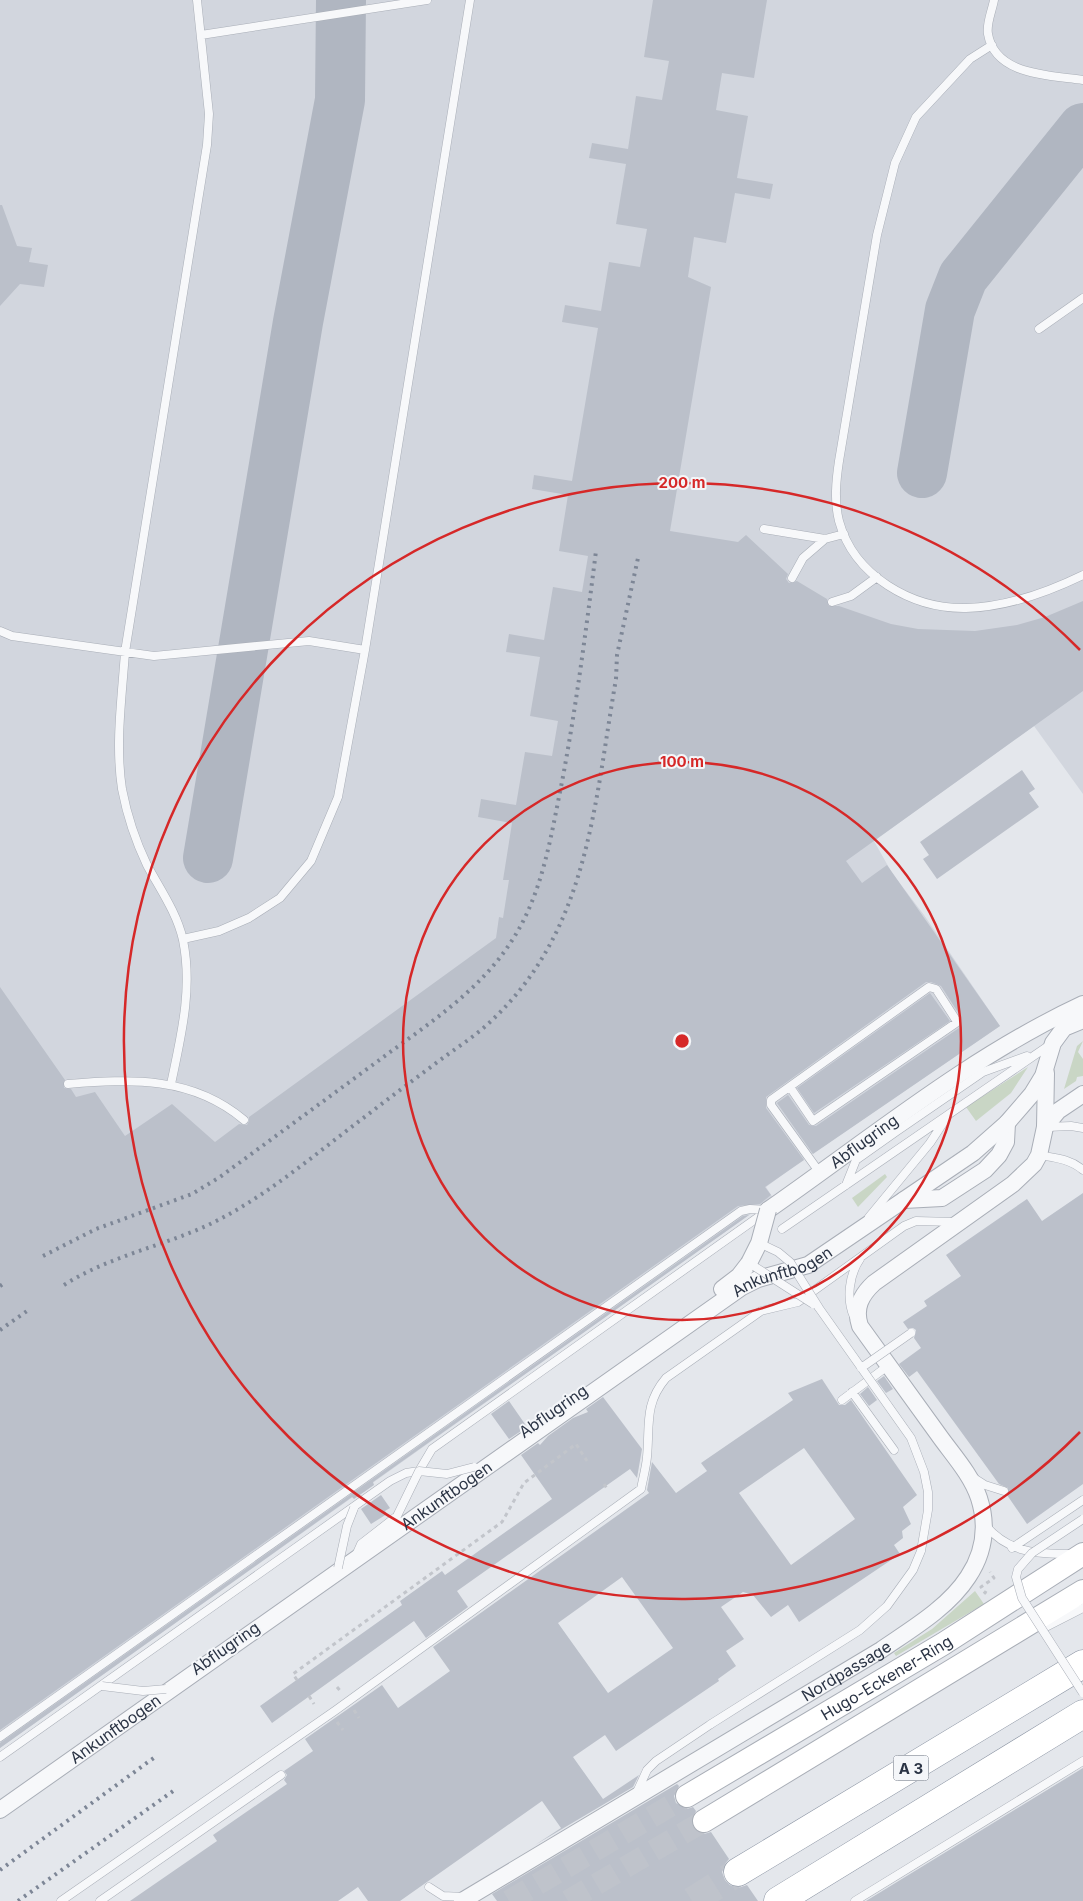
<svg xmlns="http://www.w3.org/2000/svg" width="1083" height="1901" viewBox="0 0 1083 1901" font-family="Inter,sans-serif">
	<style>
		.built { fill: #d2d6de }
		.green { fill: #c9d6c5 }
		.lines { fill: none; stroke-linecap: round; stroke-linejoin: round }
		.taxiway { stroke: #b0b6c1; stroke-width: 50 }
		.building { fill: #bbc0ca; fill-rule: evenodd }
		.secondary-tunnel { stroke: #bfc3cb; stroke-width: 22; stroke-dasharray: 22 11; stroke-linecap: butt }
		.highway-tunnel { stroke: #bfc3cb; stroke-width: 28; stroke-dasharray: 28 14; stroke-linecap: butt }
		.lane-casing { stroke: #a9aeb7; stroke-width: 9 }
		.street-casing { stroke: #a9aeb7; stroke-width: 18 }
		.secondary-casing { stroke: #a9aeb7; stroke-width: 24 }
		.highway-casing { stroke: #8b94a3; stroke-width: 29 }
		.path { stroke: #c2c5cb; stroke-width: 3; stroke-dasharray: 4 4; stroke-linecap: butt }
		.lane { stroke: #f7f8fa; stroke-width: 8 }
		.street { stroke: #f7f8fa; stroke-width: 16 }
		.secondary { stroke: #fff; stroke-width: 22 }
		.highway { stroke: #fff; stroke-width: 28 }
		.rail { stroke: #7d8696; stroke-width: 4; stroke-dasharray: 2.5 5; stroke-linecap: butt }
		.lane-bridge-casing { stroke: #a9aeb7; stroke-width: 9; stroke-linecap: butt }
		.street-bridge-casing { stroke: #a9aeb7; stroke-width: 18; stroke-linecap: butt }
		.lane-bridge { stroke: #f7f8fa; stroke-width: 8 }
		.street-bridge { stroke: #f7f8fa; stroke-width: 16 }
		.ring { fill: none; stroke: #d62828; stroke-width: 2.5 }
		.labels { text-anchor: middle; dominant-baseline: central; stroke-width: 4; stroke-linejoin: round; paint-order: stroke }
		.shield { fill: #f4f6f9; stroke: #676e7b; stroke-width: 1 }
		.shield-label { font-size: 15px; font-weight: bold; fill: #2b3445 }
		.street-label { font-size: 16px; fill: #2b3445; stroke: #f4f6f9 }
		.centre { fill: #d62828; stroke: #f4f6f9; stroke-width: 2.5 }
		.ring-label { font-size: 15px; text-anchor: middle; font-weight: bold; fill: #d62828; stroke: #f4f6f9; stroke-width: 4; stroke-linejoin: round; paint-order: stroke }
	</style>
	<rect width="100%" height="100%" fill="#e4e7ec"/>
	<path class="built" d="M 0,0 L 1083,0 L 1083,794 L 1034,726 L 874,841 L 892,873 L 924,915 L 1000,1026 L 793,1167 L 766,1187 L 773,1198 L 0,1748 Z"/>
	<path class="green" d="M 1083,1041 L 1078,1052 L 1083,1059 L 1083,1076 L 1077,1077 L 1076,1081 L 1064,1089 L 1077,1046 Z
		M 1028,1067 L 1011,1093 L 976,1121 L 966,1107 Z
		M 885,1174 L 887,1177 L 858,1207 L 852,1198 Z
		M 975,1591 L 984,1604 L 896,1656 L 894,1653 L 932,1629 Z"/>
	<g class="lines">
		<path class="taxiway" d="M 922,473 L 950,310 L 963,277 L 1083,128
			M 208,858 L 298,322 L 340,100 L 341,0"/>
	</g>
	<path class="building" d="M 653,0 L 767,0 L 754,78 L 722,73 L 716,110 L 748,116 L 737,178 L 773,184 L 770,199 L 735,193 L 726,243 L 694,237 L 688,277 L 711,287 L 670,531 L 738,542 L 746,535 L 788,574 L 786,579 L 789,583 L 797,581 L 827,599 L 829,606 L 839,606 L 891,624 L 918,629 L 975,631 L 1017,625 L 1045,617 L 1083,601 L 1083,691 L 846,861 L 862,883 L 887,865 L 1000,1026 L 813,1154 L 777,1103 L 788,1095 L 809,1125 L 816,1126 L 959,1028 L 961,1017 L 941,986 L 931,982 L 926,982 L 766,1097 L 766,1108 L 804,1160 L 765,1187 L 771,1195 L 760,1204 L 738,1206 L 0,1730 L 0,987 L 65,1080 L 64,1088 L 71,1089 L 76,1097 L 95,1092 L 125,1136 L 172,1104 L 215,1142 L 239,1124 L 247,1125 L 249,1121 L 249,1117 L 496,938 L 499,917 L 503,918 L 509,880 L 503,880 L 512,823 L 478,817 L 481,799 L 516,805 L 525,752 L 552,756 L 558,721 L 530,716 L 540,657 L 506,652 L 509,634 L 544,640 L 553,587 L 582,592 L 588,556 L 559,551 L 568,495 L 532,489 L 534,475 L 572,481 L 598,328 L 562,322 L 565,305 L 601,311 L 609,262 L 640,267 L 647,229 L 616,224 L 626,164 L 589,158 L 592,143 L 628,149 L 636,96 L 662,100 L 669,61 L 644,57 Z
		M 0,205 L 2,205 L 17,246 L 32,248 L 29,262 L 48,265 L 44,287 L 20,284 L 0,306 Z
		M 1022,770 L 1035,789 L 1029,793 L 1039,807 L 937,879 L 923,859 L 929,855 L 920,842 Z
		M 930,993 L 950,1021 L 814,1113 L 797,1088 Z
		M 1083,1193 L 1083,1484 L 1027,1524 L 1007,1495 L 1008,1488 L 999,1484 L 917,1371 L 909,1377 L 899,1364 L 921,1348 L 914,1338 L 916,1330 L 913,1328 L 908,1329 L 903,1322 L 927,1306 L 924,1301 L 961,1276 L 946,1255 L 1027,1199 L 1042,1221 Z
		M 749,1215 L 373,1482 L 374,1485 L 354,1499 L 352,1497 L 0,1748 L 0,1743 L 743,1216 Z
		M 884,1376 L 893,1389 L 886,1393 L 877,1381 Z
		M 822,1379 L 839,1405 L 845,1405 L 851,1400 L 917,1495 L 903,1507 L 911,1524 L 902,1531 L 903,1538 L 894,1545 L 900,1554 L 799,1622 L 788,1605 L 771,1617 L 753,1595 L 743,1592 L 721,1607 L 744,1639 L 726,1651 L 736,1666 L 718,1679 L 719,1681 L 616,1751 L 605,1735 L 573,1757 L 603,1799 L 639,1775 L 633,1787 L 535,1845 L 561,1828 L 542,1801 L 400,1901 L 368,1901 L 358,1887 L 338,1901 L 130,1901 L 217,1841 L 213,1835 L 287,1784 L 284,1780 L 287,1775 L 284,1771 L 313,1751 L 305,1739 L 382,1685 L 398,1708 L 450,1671 L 433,1647 L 649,1493 L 647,1490 L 652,1462 L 676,1493 L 707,1471 L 701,1463 L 793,1400 L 788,1393 ZM 804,1448 L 855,1519 L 791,1565 L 739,1493 ZM 622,1577 L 673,1648 L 608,1693 L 558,1623 Z
		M 868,1387 L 877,1400 L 869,1406 L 860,1394 Z
		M 603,1397 L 642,1449 L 637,1478 L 630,1469 L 457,1591 L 468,1607 L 426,1638 L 414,1621 L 272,1723 L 260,1706 L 402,1605 L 400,1601 L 442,1571 L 445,1575 L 552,1499 L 521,1455 L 538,1443 L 540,1445 L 548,1436 L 573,1418 L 588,1412 L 586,1409 Z
		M 509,1401 L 527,1427 L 509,1439 L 491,1414 Z
		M 381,1495 L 390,1508 L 385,1511 L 387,1514 L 371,1524 L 361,1509 Z
		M 1083,1768 L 1083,1901 L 866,1901 Z
		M 677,1784 L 679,1786 L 674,1796 L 676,1803 L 687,1809 L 693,1807 L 696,1811 L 691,1821 L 693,1828 L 704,1834 L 711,1832 L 729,1859 L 724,1865 L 722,1872 L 725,1880 L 730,1885 L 738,1888 L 747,1885 L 758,1901 L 497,1901 L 492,1894 Z"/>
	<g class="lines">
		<path class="secondary-tunnel" d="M 509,1901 L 687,1796
			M 568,1901 L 704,1821"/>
		<path class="highway-tunnel" d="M 692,1901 L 738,1872"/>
		<defs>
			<path id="lane" d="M 994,0 C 992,11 986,24 988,34 C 995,76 1051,75 1083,80
				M 201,35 L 427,0
				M 992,45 L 970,59 L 916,117 L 895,163 L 877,235 L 839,461 C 836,481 834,501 839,521 C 854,576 912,609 966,608 C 1007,607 1046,593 1083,575
				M 1039,329 L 1083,298
				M 764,529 L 825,539 L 844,534
				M 792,578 L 803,558 L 825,539
				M 832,602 L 851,596 L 877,577
				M 0,631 L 12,636 L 154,656 L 309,641 L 365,650
				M 183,939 L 219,931 L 249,918 L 280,898 L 311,861 L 338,797 L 365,650 L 470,0
				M 68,1084 C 131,1079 192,1076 244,1120
				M 171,1084 C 181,1036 193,989 183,940 C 177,913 160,889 147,865 C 136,842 127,815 122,789 C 115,744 122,697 125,652 L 207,145 L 209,114 L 197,0
				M 790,1087 L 813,1121 L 956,1023 L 956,1020 L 936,989 L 929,987 L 771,1100 L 771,1105 L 820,1173
				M 1047,1127 L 1071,1126 L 1083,1128
				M 1039,1155 C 1056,1158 1070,1159 1083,1170
				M 846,1185 L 856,1160 L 897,1131 L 983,1072 L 1027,1056
				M 869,1217 L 930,1143 L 947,1117
				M 782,1229 L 1051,1044
				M 854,1317 C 846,1299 849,1275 860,1259
				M 852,1392 L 894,1450
				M 842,1400 L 889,1365
				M 974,1478 L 985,1485 L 1004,1491
				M 986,1526 C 1009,1553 1038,1554 1071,1554
				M 1012,1548 L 1083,1500
				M 357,1553 L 361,1544 L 397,1516
				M 1042,1629 L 1083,1608
				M 0,1737 L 741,1211 L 750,1209 L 768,1210
				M 0,1757 L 390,1481 L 406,1473 L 419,1471 L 432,1449 L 764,1213
				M 637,1792 L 647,1770 L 656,1761 L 711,1724
				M 429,1887 L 443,1896 L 464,1897
				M 61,1901 L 336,1710 L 641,1489 C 643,1478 646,1468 647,1457 C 650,1425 644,1404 666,1378 L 761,1311 L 798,1302 L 904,1226 L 916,1221 L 955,1222
				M 100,1901 L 281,1775
				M 855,1901 L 1083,1761"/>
			<g id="street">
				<path d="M 1045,1127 L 1058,1111 L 1083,1094"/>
				<path d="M 904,1200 L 942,1198 L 985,1170 L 999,1155 L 1006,1142 L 1007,1123"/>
				<path id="s1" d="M 768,1210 C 870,1139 969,1057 1083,1004"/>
				<path d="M 722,1289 L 739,1276 L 749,1263"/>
				<path id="s2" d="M 0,1810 L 742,1287 L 758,1279 L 808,1265 L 973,1153 L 1007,1123 L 1032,1094 L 1043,1076 L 1053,1043 L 1064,1028 L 1083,1020"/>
				<path id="s3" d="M 462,1901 L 881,1650 C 910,1630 948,1608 968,1577 C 984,1553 988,1526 979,1498 C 971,1474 952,1454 938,1434 C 912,1398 886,1362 860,1326 C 854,1308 861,1295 874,1283 L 1013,1184 L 1034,1164 L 1039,1155 L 1045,1127 L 1046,1073"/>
			</g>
			<g id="secondary">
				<path id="s4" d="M 687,1796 L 943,1644 L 1083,1554"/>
				<path d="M 704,1821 L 1083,1591"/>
			</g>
			<path id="highway" d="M 738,1872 L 1083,1664
				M 778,1901 L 1083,1714"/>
		</defs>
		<use href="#lane" class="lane-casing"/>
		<use href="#street" class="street-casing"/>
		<use href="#secondary" class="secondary-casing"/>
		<use href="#highway" class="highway-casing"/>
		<path class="path" d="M 604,1484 L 608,1490
			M 986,1591 L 985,1593 L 981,1587 L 994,1578 L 990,1572
			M 297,1680 L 293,1674 L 502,1522 L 524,1483 L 576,1444 L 587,1461
			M 337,1687 L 342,1693
			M 309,1696 L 314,1704
			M 354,1710 L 359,1718
			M 337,1722 L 343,1730"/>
		<use href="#lane" class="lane"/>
		<use href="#street" class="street"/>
		<use href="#secondary" class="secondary"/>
		<use href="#highway" class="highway"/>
		<path class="rail" d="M 43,1256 L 96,1229 L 192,1194 L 220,1177 C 273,1138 325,1100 378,1061 C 425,1026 478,993 511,942 C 542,895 550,841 561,787 C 576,709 586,630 596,551
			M 64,1285 C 108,1257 159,1247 206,1226 C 264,1199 315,1154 366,1116 C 393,1095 420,1075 447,1055 C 461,1045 476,1035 489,1023 C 589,931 594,805 616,679 L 617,655 L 638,558
			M 0,1286 L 6,1282
			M 0,1330 L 27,1311
			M 0,1870 L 155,1757
			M 18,1901 L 176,1789"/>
		<defs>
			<path id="lane-bridge" d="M 749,1263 L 813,1304
				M 861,1368 L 911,1333
				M 397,1516 L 419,1471 L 447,1474 L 474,1467
				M 1083,1519 L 1032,1553 L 1018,1569 L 1016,1577 L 1022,1598 L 1083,1693
				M 338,1568 L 347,1526 L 354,1508
				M 102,1686 L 143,1691 L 166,1689
				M 711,1724 L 860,1630 L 887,1606 L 913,1570 L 921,1551 L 928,1510 L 928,1492 L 924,1472 L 911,1438 L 819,1308 L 790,1262 L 778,1252 L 759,1243"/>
			<path id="street-bridge" d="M 749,1263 L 759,1243 L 768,1210"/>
		</defs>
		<use href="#lane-bridge" class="lane-bridge-casing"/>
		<use href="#street-bridge" class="street-bridge-casing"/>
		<use href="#lane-bridge" class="lane-bridge"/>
		<use href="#street-bridge" class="street-bridge"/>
	</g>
	<g class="ring">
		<circle cx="682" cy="1041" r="279"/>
		<path d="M1080 1432A558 558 0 1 1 1080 650"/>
	</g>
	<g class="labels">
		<rect class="shield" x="893.5" y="1755.5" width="35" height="25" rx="4"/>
		<g class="shield-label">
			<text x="911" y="1768">A 3</text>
		</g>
		<g class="street-label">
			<text stroke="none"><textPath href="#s1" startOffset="118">Abflugring</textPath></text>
			<text stroke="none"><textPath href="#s2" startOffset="951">Ankunftbogen</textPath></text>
			<text transform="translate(553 1411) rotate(-35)">Abflugring</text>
			<text stroke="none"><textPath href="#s2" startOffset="546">Ankunftbogen</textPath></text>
			<text transform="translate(225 1648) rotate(-35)">Abflugring</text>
			<text stroke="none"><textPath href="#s3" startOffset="448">Nordpassage</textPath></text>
			<text stroke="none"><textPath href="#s4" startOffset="232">Hugo-Eckener-Ring</textPath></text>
			<text stroke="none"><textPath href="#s2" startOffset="141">Ankunftbogen</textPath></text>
		</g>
	</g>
	<circle cx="682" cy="1041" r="8" class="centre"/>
	<g class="ring-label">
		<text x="682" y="488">200 m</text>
		<text x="682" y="767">100 m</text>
	</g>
</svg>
